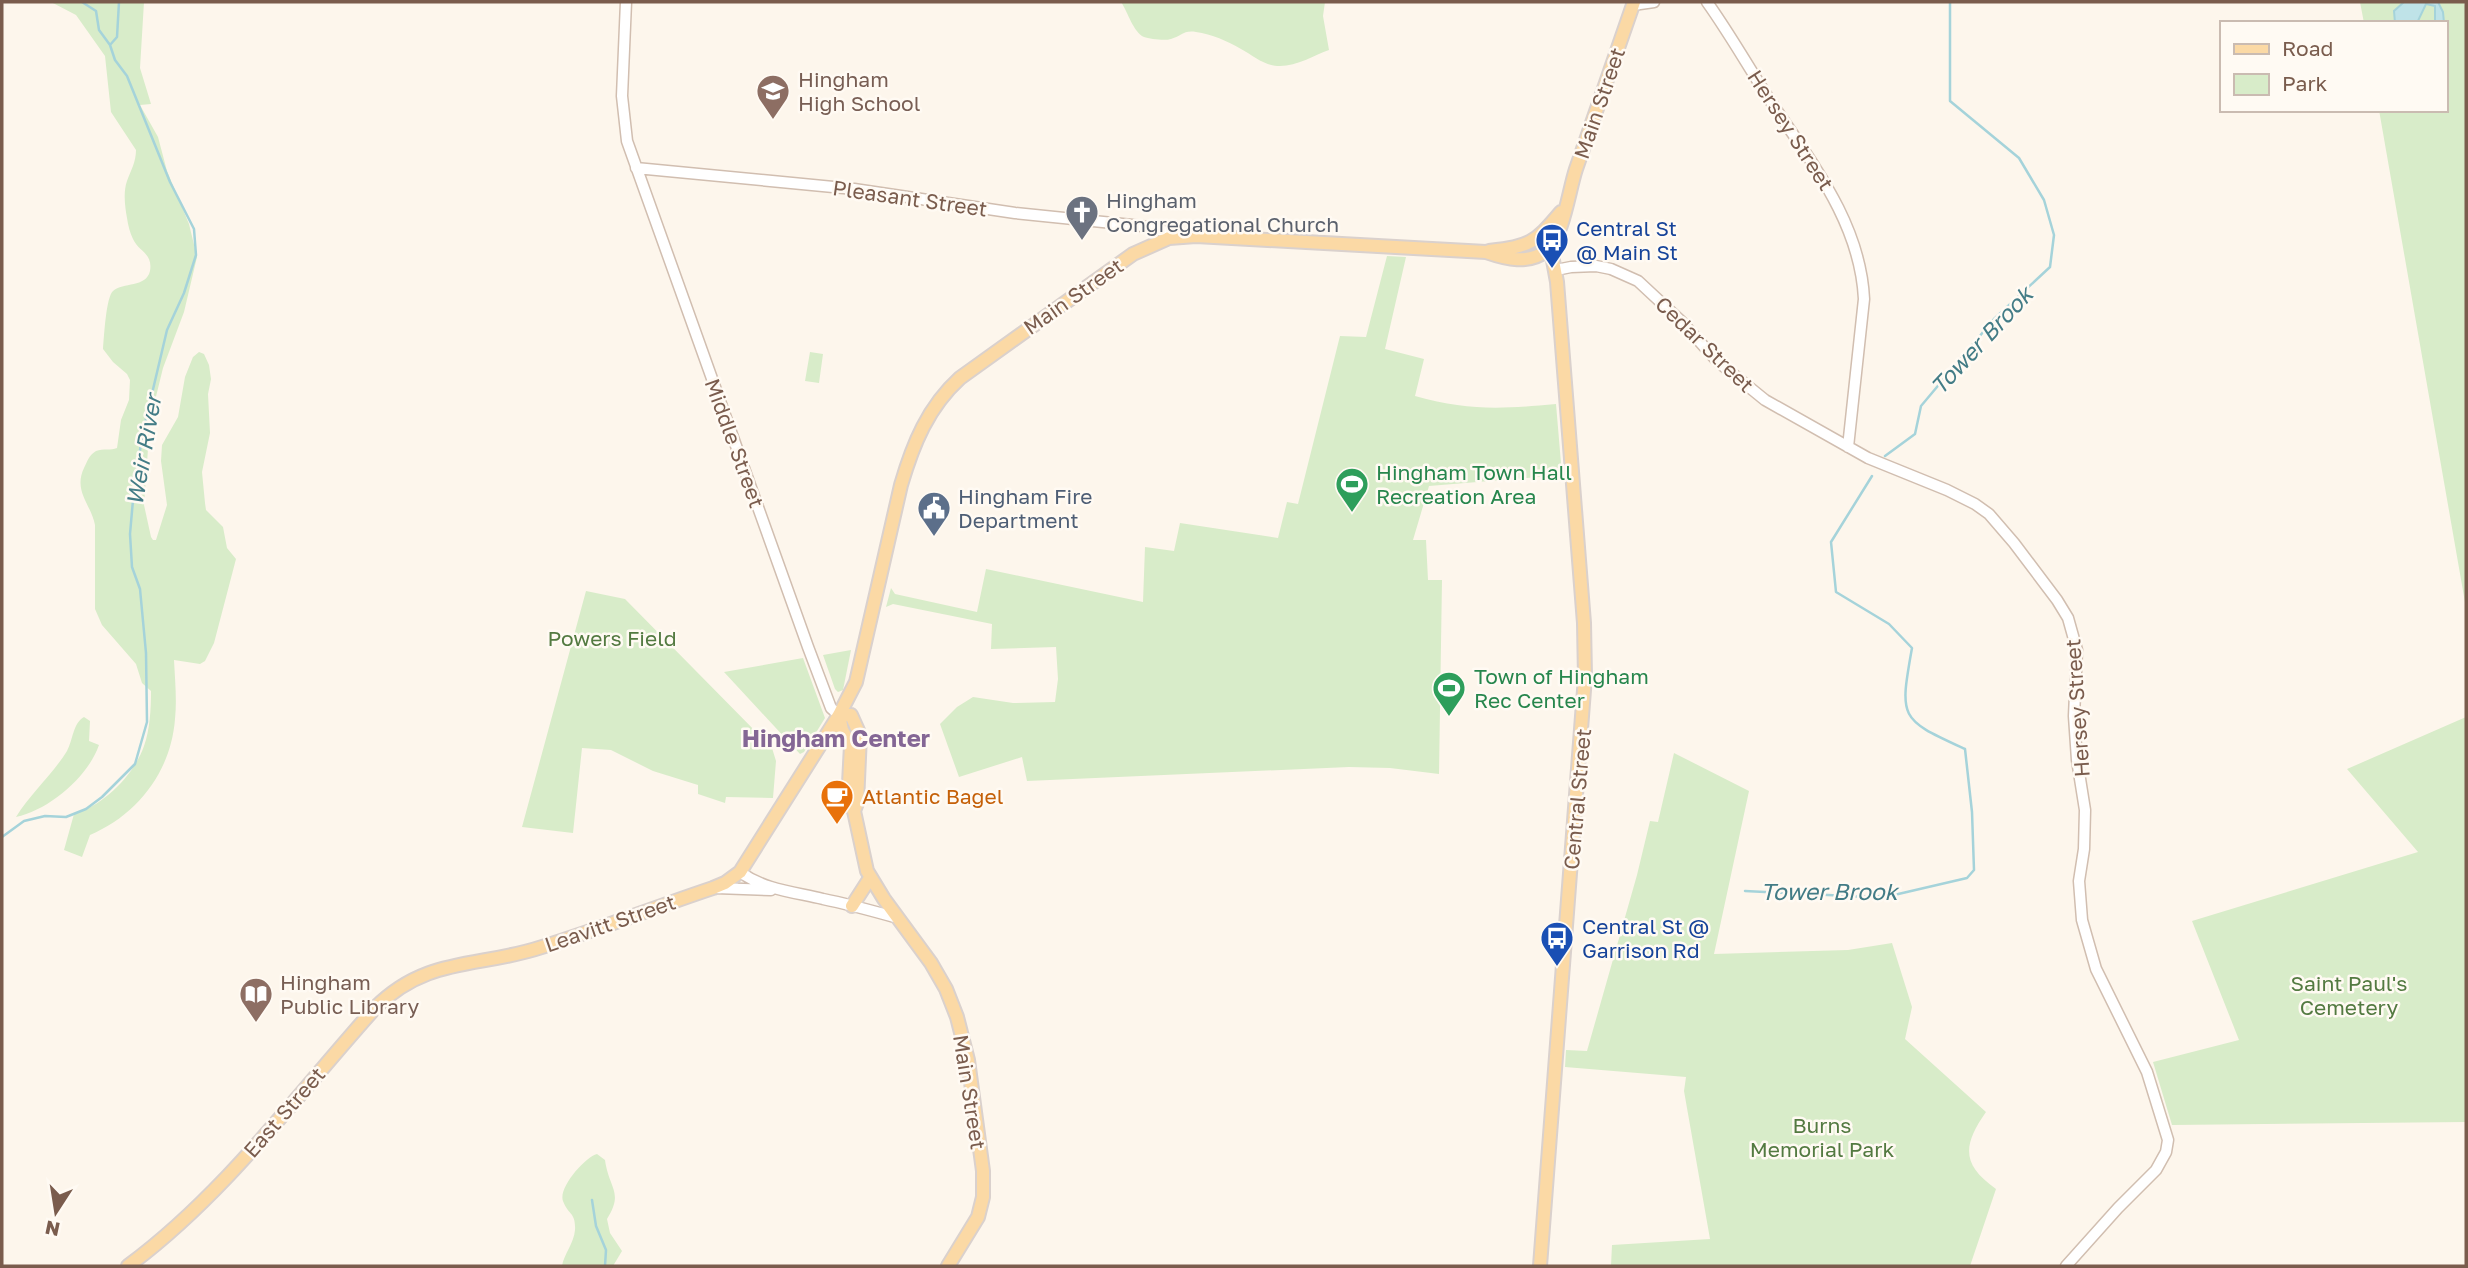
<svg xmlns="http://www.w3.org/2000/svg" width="2468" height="1268" viewBox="0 0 2468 1268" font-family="'Golos Text',sans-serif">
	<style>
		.green { fill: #d8ecc9 }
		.water { fill: #bfe3e8; stroke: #a5d3da; stroke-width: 2 }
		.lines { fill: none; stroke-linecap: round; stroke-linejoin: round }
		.stream { stroke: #a5d3da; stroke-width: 2.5 }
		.minor-casing { stroke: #d1beb0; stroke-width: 13 }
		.major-casing { stroke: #dad1cd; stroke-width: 16 }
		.minor { stroke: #fff; stroke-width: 10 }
		.major { stroke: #fbd9a5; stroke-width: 12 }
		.labels { text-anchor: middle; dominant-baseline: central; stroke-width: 5; stroke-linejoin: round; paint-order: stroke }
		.education-label { font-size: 21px; fill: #785e54; stroke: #fffaf3; text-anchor: start }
		.street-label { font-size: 21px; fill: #7a5c4d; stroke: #fffaf3 }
		.worship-label { font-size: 21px; fill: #5b616d; stroke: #fffaf3; text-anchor: start }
		.transit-label { font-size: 21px; fill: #164399; stroke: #fffaf3; text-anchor: start }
		.leisure-label { font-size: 21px; fill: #27864d; stroke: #fffaf3; text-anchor: start }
		.service-label { font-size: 21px; fill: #4e5e75; stroke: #fffaf3; text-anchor: start }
		.park-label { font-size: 21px; fill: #537a41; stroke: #fffaf3 }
		.food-label { font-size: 21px; fill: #c56008; stroke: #fffaf3; text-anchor: start }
		.water-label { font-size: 23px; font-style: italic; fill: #437c86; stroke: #fffaf3 }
		.quarter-label { font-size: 24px; font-weight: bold; fill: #846695; stroke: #fffaf3 }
	</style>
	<rect width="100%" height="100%" fill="#fdf6ec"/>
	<path class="green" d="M 51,2 L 144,2 L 140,68 L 151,104 L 140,105 L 158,137 L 167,171 L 189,224 L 197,257 L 184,312 L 163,368 L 150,421 L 144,505 L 151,537 L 153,540 L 156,540 L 167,505 L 161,461 L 162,445 L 178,417 L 185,377 L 193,357 L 199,352 L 204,354 L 209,365 L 211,379 L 208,394 L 210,433 L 202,472 L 205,503 L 206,510 L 223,527 L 227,548 L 236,559 L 214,643 L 205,661 L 200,664 L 174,660 C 175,680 177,700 175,719 C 171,772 137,815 90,835 L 82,857 L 64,850 L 74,814 C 104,805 134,775 144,746 C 150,730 151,708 151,691 L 142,683 L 136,664 L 102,625 L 95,609 L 95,525 C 91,504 73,491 84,468 C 87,462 89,455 96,451 C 103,448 111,451 117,448 L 121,420 L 129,400 L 130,380 L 127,374 L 113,362 L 103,349 C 104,338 106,297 113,291 C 123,282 146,288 150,271 C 153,253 139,252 133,239 C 130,233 128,225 127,218 C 125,207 123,192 127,181 C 131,170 136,162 136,150 L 111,112 L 105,56 L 76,15 Z
		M 1121,2 L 1325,2 L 1323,16 L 1329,50 C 1315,55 1297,66 1280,66 C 1264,66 1254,56 1241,49 C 1227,41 1212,34 1196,32 C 1183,30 1182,36 1171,39 C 1165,41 1150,39 1144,37 C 1133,32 1128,12 1121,2 Z
		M 2360,2 L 2464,2 L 2466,10 L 2466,608 L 2379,110 L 2445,110 L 2445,23 L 2364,23 Z
		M 1387,256 L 1406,257 L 1385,349 L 1424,359 L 1415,396 C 1468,411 1502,409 1556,404 L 1562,475 L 1429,486 L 1413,540 L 1426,540 L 1428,580 L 1442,580 L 1439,774 L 1390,768 L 1349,767 L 1027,781 L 1022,757 L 959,777 L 940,724 L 957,707 L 973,697 L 1013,703 L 1055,702 L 1058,679 L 1056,647 L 991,649 L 992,624 L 893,604 L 886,607 L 891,588 L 895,594 L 977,612 L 986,569 L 1143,602 L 1145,547 L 1174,551 L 1180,523 L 1278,538 L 1287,502 L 1298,504 L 1340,336 L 1366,337 Z
		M 810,352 L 823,354 L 819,383 L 805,381 Z
		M 586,591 L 625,599 L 772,748 L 776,761 L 773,798 L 726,797 L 725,803 L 698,794 L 698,785 L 653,771 L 611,750 L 582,748 L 573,833 L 522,827 Z
		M 851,650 L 843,690 L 838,692 L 835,689 L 823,655 Z
		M 803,658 L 825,718 L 804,752 L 800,754 L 724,672 Z
		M 84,717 L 90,721 L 89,741 L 99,745 C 88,777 49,810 16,817 C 31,793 52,775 67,751 C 73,740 73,723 84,717 Z
		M 2466,717 L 2466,1122 L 2172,1125 L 2153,1062 L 2239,1040 L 2192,921 L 2418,852 L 2347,769 Z
		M 1674,753 L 1749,791 L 1714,954 L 1848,950 L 1892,943 L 1912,1007 L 1905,1039 L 1986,1112 C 1962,1146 1962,1165 1996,1189 L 1970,1266 L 1611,1266 L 1612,1245 L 1710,1239 L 1684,1091 L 1686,1077 L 1565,1067 L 1566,1050 L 1587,1051 L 1637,875 L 1650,821 L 1658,822 Z
		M 597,1154 L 605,1160 C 609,1189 624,1192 607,1219 L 610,1233 L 622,1251 L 613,1266 L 562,1266 C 564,1254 574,1243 575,1230 C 576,1212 568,1215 563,1201 C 558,1188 585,1157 597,1154 Z"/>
	<path class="water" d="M 2404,2 L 2438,2 L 2443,12 L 2444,23 L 2435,23 L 2435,6 L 2426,4 L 2417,23 L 2395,23 L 2394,11 Z"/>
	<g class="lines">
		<path class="stream" d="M 82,2 L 96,11 L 99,30 L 110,45
			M 1885,456 L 1915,434 L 1921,406 L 1994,319 L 2050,267 L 2054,235 L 2044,200 L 2019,158 L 1950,101 L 1950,2
			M 2,837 L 24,821 L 45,816 L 66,817 L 86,809 L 102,797 L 135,764 L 147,722 L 146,653 L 140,589 L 132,567 L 130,534 L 133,500 L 142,436 L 167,330 L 184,293 L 196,255 L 194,229 L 170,182 L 127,76 L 115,60 L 110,45 L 117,37 L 119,2
			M 1745,891 L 1868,897 L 1894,895 L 1967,878 L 1974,870 L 1972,812 L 1965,749 C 1900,719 1899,720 1912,648 L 1889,624 L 1836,592 L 1831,542 L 1872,476
			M 592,1200 L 596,1226 L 606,1250 L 605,1266"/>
		<defs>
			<path id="minor" d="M 626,2 L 622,96 L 627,141 L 808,647 L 831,708 L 839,715
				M 1707,2 C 1727,30 1744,59 1762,88 C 1804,154 1860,217 1864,299 L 1848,447
				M 1633,5 L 1654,2
				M 636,168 L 854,189 L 1015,213 L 1142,226 L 1179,235
				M 1556,270 L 1571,267 L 1596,266 L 1611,269 L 1638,281 L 1682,322 L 1717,361 L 1765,400 L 1868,458 L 1947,490 L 1975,504 L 1989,514 L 2014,543 L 2057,600 L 2068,618 L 2077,650 L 2074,716 L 2077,760 L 2085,810 L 2084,849 L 2079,881 L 2082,920 L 2096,969 L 2147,1072 L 2168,1140 L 2166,1152 L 2156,1170 L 2118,1208 L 2066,1266
				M 740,872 C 765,890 794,892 823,899 C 848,904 873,911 898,918
				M 716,888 L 771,890"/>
			<path id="major" d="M 1539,237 L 1552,255 L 1557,282 L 1584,623 L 1585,677 L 1540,1266
				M 1489,251 C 1530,246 1534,244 1561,212
				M 839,715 L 842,730 L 851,745 L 848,803 L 854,811 L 867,871 L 884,899 L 931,963 L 946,989 L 957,1017 L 968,1060 L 983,1171 L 983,1197 L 978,1217 L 948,1266
				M 839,715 L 851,715 L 860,735 L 857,803 L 854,811
				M 852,906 L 870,878
				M 128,1266 C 224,1195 296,1096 375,1008 C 427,956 479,968 542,947 C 600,929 656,907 713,888 L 725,883 L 740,872 L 839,715 L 856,682 L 901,485 C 913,444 928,407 960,378 L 1133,254 L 1169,238 L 1196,236 L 1486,252 C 1506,259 1529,265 1547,250 C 1563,237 1569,190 1576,169 C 1595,113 1615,58 1634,2"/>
		</defs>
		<use href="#minor" class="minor-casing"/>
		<use href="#major" class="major-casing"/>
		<use href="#minor" class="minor"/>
		<use href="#major" class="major"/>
	</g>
	<defs>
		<symbol id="school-pin" viewBox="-11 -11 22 30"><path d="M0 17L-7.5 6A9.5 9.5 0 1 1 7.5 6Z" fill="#8d6e63" stroke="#fffaf3"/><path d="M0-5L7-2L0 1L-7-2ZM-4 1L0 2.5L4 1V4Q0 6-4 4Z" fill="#fff"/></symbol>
		<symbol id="church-pin" viewBox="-11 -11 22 30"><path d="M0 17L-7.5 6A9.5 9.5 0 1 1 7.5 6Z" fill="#6b7280" stroke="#fffaf3"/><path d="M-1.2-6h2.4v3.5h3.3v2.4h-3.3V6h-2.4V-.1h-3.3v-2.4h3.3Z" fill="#fff"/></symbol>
		<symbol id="bus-pin" viewBox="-11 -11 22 30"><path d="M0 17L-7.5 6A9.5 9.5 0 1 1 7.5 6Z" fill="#1a4fb4" stroke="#fffaf3"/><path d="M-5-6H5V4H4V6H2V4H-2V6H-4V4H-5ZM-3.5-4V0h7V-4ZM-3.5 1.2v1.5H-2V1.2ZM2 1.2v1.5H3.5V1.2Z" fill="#fff"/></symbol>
		<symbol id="stadium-pin" viewBox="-11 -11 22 30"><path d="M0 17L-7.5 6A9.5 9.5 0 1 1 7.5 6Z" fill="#2e9e5b" stroke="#fffaf3"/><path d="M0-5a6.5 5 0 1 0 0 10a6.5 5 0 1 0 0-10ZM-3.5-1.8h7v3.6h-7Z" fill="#fff"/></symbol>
		<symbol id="civic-pin" viewBox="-11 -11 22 30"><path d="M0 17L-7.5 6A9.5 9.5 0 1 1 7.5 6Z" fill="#5c6f8a" stroke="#fffaf3"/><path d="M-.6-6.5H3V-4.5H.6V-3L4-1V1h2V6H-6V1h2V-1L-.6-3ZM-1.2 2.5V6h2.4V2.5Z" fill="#fff"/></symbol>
		<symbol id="cafe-pin" viewBox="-11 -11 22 30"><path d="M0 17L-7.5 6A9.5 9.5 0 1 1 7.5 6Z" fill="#e8710a" stroke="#fffaf3"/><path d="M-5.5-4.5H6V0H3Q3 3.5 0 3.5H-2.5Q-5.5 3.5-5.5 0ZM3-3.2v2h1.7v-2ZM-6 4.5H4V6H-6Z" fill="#fff"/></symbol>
		<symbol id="library-pin" viewBox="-11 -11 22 30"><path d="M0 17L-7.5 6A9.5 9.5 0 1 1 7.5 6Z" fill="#8d6e63" stroke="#fffaf3"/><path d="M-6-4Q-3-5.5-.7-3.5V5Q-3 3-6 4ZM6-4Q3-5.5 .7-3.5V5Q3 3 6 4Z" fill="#fff"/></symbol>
	</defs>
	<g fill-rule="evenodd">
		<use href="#school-pin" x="754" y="72" width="38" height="52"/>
		<use href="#church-pin" x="1063" y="193" width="38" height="52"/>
		<use href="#bus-pin" x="1533" y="221" width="38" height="52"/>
		<use href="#stadium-pin" x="1333" y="465" width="38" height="52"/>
		<use href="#civic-pin" x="915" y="489" width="38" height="52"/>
		<use href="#stadium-pin" x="1430" y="669" width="38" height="52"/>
		<use href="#cafe-pin" x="818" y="777" width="38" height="52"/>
		<use href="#bus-pin" x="1538" y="919" width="38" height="52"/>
		<use href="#library-pin" x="237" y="975" width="38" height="52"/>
	</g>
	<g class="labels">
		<g class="education-label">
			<text x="798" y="79">Hingham<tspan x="798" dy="24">High School</tspan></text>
			<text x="280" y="982">Hingham<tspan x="280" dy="24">Public Library</tspan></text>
		</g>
		<g class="street-label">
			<text transform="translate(1599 103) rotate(-71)">Main Street</text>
			<text transform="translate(1791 130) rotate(57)">Hersey Street</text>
			<text transform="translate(910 198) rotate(8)">Pleasant Street</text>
			<text transform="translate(1073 296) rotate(-35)">Main Street</text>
			<text transform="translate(1705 344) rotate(44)">Cedar Street</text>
			<text transform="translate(735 443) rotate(70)">Middle Street</text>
			<text transform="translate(2077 708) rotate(-94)">Hersey Street</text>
			<text transform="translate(1577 799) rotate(-85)">Central Street</text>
			<text transform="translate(610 923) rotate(-19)">Leavitt Street</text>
			<text transform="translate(970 1092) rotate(81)">Main Street</text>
			<text transform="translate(284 1112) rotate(-49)">East Street</text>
		</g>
		<g class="worship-label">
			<text x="1106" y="200">Hingham<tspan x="1106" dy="24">Congregational Church</tspan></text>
		</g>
		<g class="transit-label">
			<text x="1576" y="228">Central St<tspan x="1576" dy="24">@ Main St</tspan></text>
			<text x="1582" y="926">Central St @<tspan x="1582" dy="24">Garrison Rd</tspan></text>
		</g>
		<g class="leisure-label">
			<text x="1376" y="472">Hingham Town Hall<tspan x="1376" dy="24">Recreation Area</tspan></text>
			<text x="1474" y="676">Town of Hingham<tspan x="1474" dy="24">Rec Center</tspan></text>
		</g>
		<g class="service-label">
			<text x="958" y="496">Hingham Fire<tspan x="958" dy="24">Department</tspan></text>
		</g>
		<g class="park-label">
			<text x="612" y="638">Powers Field</text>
			<text x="2349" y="983">Saint Paul's<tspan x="2349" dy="24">Cemetery</tspan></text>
			<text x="1822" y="1125">Burns<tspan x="1822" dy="24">Memorial Park</tspan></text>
		</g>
		<g class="food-label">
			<text x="862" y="796">Atlantic Bagel</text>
		</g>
		<g class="water-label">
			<text transform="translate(1981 340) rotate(-47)">Tower Brook</text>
			<text transform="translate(143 450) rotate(-80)">Weir River</text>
			<text x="1829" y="891">Tower Brook</text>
		</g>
		<g class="quarter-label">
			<text x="836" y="737">Hingham Center</text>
		</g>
	</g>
	<rect width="2468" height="1268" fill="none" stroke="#7a5c4d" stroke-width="7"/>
	<rect x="2220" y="21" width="228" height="91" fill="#fffaf3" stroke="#cabbb1" stroke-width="2"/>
	<rect x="2234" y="44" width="35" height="10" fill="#fbd9a5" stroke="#cabbb1" stroke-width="2"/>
	<text x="2282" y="56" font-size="21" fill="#7a5c4d">Road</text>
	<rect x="2234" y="74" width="35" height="21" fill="#d8ecc9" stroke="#cabbb1" stroke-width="2"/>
	<text x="2282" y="91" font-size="21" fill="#7a5c4d">Park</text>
	<g transform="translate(56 1212) rotate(192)" stroke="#fffaf3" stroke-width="5" paint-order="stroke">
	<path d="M0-5L12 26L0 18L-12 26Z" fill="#7a5c4d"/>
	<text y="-10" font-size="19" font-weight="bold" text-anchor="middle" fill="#7a5c4d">N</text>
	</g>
</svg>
